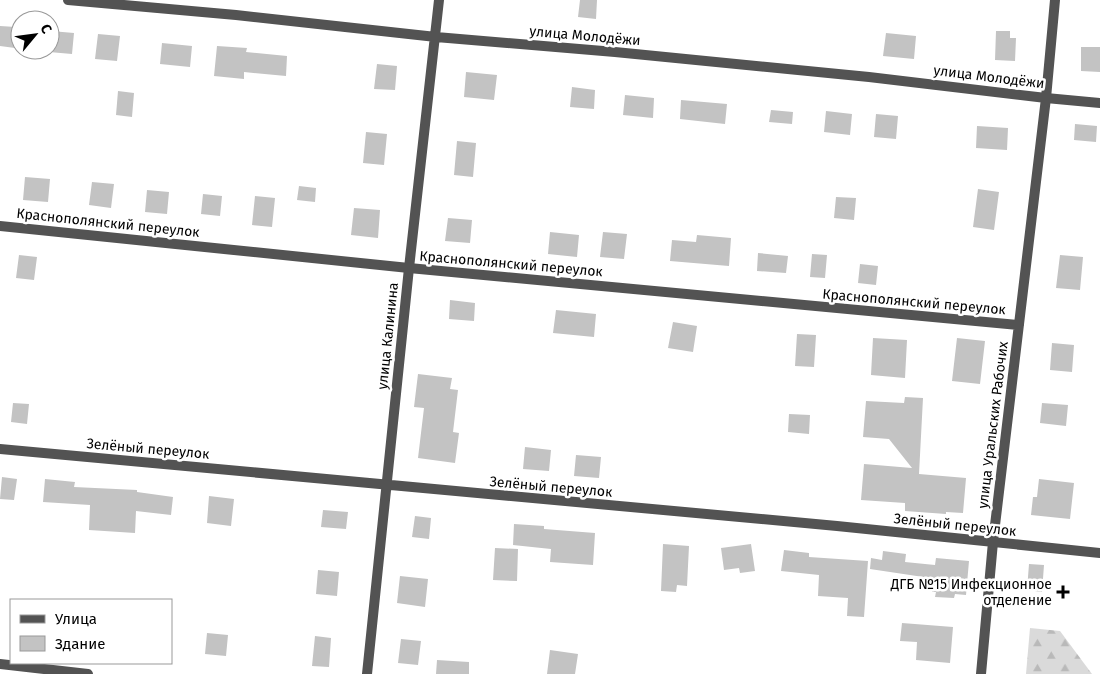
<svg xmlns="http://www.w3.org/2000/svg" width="1100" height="674" viewBox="0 0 1100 674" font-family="'Fira Sans',sans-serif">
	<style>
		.forest { fill: url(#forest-firs) }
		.building { fill: #c3c3c3 }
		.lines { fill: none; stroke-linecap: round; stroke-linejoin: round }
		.minor { stroke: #535353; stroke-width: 10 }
		.poi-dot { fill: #000; stroke: #fff; stroke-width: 2 }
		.labels { text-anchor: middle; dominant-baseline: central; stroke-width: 5; stroke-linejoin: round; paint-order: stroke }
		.street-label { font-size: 14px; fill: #000; stroke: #fff }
		.poi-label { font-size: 14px; fill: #000; stroke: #fff; text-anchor: end }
	</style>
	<defs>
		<pattern id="forest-firs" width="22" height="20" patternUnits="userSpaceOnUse" patternTransform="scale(1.25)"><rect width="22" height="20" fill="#dadada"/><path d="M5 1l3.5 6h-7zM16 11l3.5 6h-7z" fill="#b9b9b9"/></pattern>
	</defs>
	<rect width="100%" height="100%" fill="#fff"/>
	<path class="forest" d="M 1030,628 L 1060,631 L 1092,674 L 1026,674 Z"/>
	<path class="building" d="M 580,0 L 597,0 L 596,19 L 578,17 Z
		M 0,26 L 16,27 L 15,48 L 0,46 Z
		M 51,31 L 74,33 L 72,54 L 49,52 Z
		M 996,31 L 1010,31 L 1010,38 L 1016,38 L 1015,61 L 995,60 Z
		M 886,33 L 916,36 L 914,59 L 883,56 Z
		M 98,34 L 120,36 L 117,61 L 95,59 Z
		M 162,43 L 192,46 L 190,67 L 160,64 Z
		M 217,46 L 247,48 L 246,52 L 287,56 L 286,76 L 244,72 L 244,79 L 214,76 Z
		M 1081,47 L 1100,47 L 1100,72 L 1081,71 Z
		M 377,64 L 397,66 L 395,90 L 374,89 Z
		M 466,72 L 497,75 L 494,100 L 464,97 Z
		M 572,87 L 595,90 L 594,109 L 570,107 Z
		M 118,91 L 134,93 L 132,117 L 116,115 Z
		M 625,95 L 654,98 L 653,118 L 623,115 Z
		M 681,100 L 727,104 L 725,124 L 680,119 Z
		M 771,110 L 793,112 L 792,124 L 769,122 Z
		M 826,111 L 852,114 L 850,135 L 824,132 Z
		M 876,114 L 898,116 L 896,139 L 874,137 Z
		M 1075,124 L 1097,126 L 1096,142 L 1074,140 Z
		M 977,126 L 1008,128 L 1007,150 L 976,148 Z
		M 366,132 L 387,134 L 384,165 L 363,163 Z
		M 457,141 L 476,143 L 473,177 L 454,175 Z
		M 25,177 L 50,179 L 48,202 L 23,200 Z
		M 92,182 L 114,184 L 111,208 L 89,205 Z
		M 299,186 L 316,188 L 315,202 L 297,200 Z
		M 978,189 L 999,192 L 994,230 L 973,227 Z
		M 147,190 L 169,192 L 167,214 L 145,212 Z
		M 203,194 L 222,196 L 220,216 L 201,214 Z
		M 255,196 L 275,198 L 272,227 L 252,225 Z
		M 836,197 L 856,198 L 854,220 L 834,218 Z
		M 354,208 L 380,210 L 378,238 L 351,235 Z
		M 448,218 L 472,220 L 470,243 L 445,241 Z
		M 550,232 L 579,235 L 577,257 L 548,254 Z
		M 603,232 L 627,234 L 624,259 L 600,257 Z
		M 697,235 L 731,238 L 729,266 L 670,261 L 672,240 L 696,242 Z
		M 758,253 L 788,256 L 786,273 L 757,271 Z
		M 812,254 L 827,255 L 825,278 L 810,277 Z
		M 19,255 L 37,257 L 34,280 L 16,278 Z
		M 1060,255 L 1083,257 L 1080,290 L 1056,288 Z
		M 860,264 L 878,266 L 876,285 L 858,283 Z
		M 450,300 L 475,303 L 474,321 L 449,319 Z
		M 556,310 L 596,314 L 594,337 L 553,333 Z
		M 673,322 L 697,326 L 693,352 L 668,348 Z
		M 797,334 L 816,335 L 814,367 L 795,366 Z
		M 873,338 L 907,340 L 905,378 L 871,375 Z
		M 957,338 L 985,341 L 980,384 L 952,381 Z
		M 1052,343 L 1074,345 L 1072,372 L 1050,370 Z
		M 418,374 L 452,378 L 450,389 L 458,390 L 453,432 L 459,433 L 455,463 L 418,458 L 424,408 L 414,407 Z
		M 905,397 L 923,398 L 919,474 L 966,478 L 963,513 L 946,512 L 946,514 L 905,511 L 905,503 L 861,500 L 864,464 L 912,468 L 889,439 L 863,437 L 866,401 L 904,403 Z
		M 13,403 L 29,404 L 27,424 L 11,422 Z
		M 1042,403 L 1068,405 L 1066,426 L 1040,423 Z
		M 789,414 L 810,415 L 809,434 L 788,432 Z
		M 525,447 L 551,450 L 549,471 L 523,469 Z
		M 576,455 L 601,457 L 599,478 L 574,476 Z
		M 2,477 L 17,479 L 14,500 L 0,499 Z
		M 45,479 L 75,482 L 74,487 L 137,490 L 137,492 L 173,497 L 171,515 L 136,511 L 135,533 L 89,530 L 90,505 L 43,502 Z
		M 1039,479 L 1074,483 L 1070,519 L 1031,515 L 1033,497 L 1037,497 Z
		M 209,496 L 234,499 L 231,526 L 207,523 Z
		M 323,510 L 348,512 L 346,529 L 321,527 Z
		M 415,516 L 431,518 L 429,539 L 412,537 Z
		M 514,524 L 544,526 L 544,529 L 595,533 L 593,565 L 550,562 L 551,549 L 513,545 Z
		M 663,544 L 689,546 L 687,586 L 677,585 L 676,592 L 661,591 Z
		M 751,544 L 755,571 L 740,573 L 739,568 L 724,570 L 721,548 Z
		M 495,548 L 518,549 L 517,581 L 493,580 Z
		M 784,550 L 809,553 L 809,557 L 868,561 L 864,617 L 847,616 L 848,598 L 818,596 L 819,575 L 781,571 Z
		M 883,551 L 906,554 L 905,562 L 935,565 L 936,558 L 969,561 L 966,595 L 955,594 L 954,598 L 935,597 L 936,592 L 932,592 L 933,587 L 929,587 L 930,578 L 870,569 L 871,558 L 882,560 Z
		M 1029,564 L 1044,565 L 1042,592 L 1027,590 Z
		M 318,570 L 339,572 L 337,596 L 316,594 Z
		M 400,576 L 428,579 L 425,607 L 397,603 Z
		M 902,623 L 953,627 L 950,663 L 916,660 L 917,642 L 900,641 Z
		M 207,633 L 228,635 L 226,656 L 205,654 Z
		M 315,636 L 331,638 L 329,667 L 312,666 Z
		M 401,639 L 421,641 L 418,665 L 398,663 Z
		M 550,650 L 578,654 L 575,674 L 547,674 Z
		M 437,660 L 469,662 L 469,674 L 436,674 Z"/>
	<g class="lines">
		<path class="minor" d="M 68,0 L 236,15 L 436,37 L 615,52 L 869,77 L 1046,98 L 1100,103
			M 0,226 L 409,268 L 1019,325
			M 0,449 L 837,526 L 1100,553
			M 0,664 L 88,674
			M 367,674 L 409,268 L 439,0
			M 981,674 L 993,542 L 1046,98 L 1055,0"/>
	</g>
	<path class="poi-dot" d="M1060.5 584.5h5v5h5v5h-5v5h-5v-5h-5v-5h5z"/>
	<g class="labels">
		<g class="street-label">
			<text transform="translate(585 36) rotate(5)">улица Молодёжи</text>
			<text transform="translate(989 77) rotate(7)">улица Молодёжи</text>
			<text transform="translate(108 223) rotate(6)">Краснополянский переулок</text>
			<text transform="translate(511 264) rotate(5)">Краснополянский переулок</text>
			<text transform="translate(914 302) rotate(5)">Краснополянский переулок</text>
			<text transform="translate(388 336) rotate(-84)">улица Калинина</text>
			<text transform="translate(993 425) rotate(-83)">улица Уральских Рабочих</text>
			<text transform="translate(148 449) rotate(5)">Зелёный переулок</text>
			<text transform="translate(551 487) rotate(5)">Зелёный переулок</text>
			<text transform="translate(955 525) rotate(6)">Зелёный переулок</text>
		</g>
		<g class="poi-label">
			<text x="1052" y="584">ДГБ №15 Инфекционное<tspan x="1052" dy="16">отделение</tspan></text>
		</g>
	</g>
	<rect x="10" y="599" width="162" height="65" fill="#ffffff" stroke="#999999"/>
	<rect x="20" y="615" width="25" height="8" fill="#535353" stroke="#999999"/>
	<text x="55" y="624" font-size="15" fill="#000000">Улица</text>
	<rect x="20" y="636" width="25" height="15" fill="#c3c3c3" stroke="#999999"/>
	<text x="55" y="649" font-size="15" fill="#000000">Здание</text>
	<g transform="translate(35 35) rotate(61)"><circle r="24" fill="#ffffff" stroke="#999999"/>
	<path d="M0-4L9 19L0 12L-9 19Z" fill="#000000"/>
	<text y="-8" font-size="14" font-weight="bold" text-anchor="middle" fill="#000000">С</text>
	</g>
</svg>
